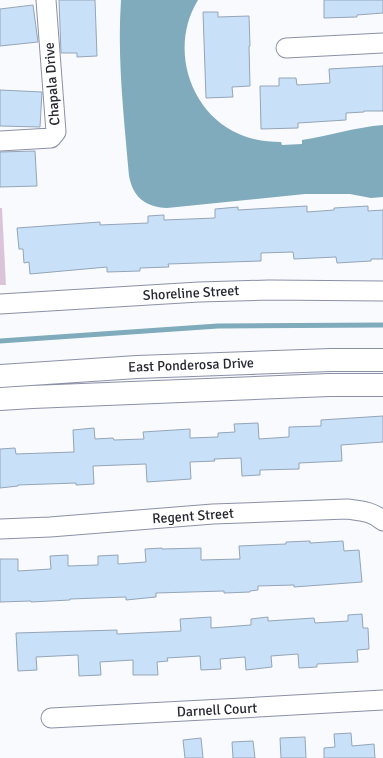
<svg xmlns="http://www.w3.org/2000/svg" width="383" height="758" viewBox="0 0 383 758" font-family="Signika,sans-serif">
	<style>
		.green { fill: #dcc4d8 }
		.water { fill: #7fabbc }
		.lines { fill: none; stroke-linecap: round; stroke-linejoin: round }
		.stream { stroke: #7fabbc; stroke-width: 5 }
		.building { fill: #c9e0f9; stroke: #94a5b7 }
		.minor-casing { stroke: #8c90a6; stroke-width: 21 }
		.major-casing { stroke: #8c90a6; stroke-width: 24 }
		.minor { stroke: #fff; stroke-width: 19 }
		.major { stroke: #fff; stroke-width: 22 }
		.labels { text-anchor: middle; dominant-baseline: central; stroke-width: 4; stroke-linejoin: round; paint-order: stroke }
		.street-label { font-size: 14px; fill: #262730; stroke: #fff }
	</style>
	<rect width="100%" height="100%" fill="#f9fafe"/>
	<path class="green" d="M 0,208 L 2,208 L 6,285 L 0,285 Z"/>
	<path class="water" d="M 121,0 L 198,0 C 169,47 189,112 239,134 C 253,140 267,142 281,142 L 282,145 L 302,144 L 302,140 C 329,136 356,127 383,125 L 383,197 L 371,198 L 350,194 L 305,194 L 167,208 C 145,207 133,197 129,176 C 124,117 117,59 121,0 Z"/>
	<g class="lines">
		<path class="stream" d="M 0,341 L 218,326 L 383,325"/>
	</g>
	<path class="building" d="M 59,0 L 95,0 L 97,56 L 77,57 L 77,53 L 61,53 Z
		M 324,0 L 383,0 L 383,13 L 357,15 L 357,17 L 324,18 Z
		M 33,5 L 38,42 L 0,46 L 0,9 Z
		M 203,12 L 218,12 L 218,17 L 249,16 L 250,46 L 249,46 L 250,86 L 232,87 L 233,97 L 206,98 Z
		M 383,66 L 383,111 L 364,111 L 364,112 L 346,113 L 346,120 L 298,123 L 298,128 L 261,129 L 260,86 L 279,86 L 279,78 L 296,78 L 297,85 L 330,83 L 329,69 Z
		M 0,90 L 42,92 L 40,127 L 0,126 Z
		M 35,151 L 37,186 L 0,187 L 0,152 Z
		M 307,206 L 307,212 L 334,210 L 334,208 L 368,206 L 368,211 L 383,210 L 383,259 L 371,259 L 371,261 L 337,263 L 336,257 L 294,259 L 293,252 L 261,253 L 261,261 L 168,264 L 169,267 L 140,268 L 140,271 L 107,272 L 107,267 L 30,274 L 29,262 L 24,263 L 23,249 L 19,249 L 17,228 L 100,222 L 100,225 L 148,223 L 148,216 L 164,215 L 164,220 L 215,218 L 215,209 L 238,207 L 238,210 Z
		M 383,416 L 383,442 L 341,445 L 342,461 L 299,463 L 299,469 L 260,470 L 260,475 L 242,476 L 241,458 L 214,459 L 215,461 L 190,462 L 191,479 L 147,482 L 146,464 L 93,466 L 94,484 L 76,485 L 76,483 L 18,485 L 18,486 L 0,488 L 0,449 L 15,448 L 16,454 L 74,452 L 73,430 L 94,428 L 95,439 L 113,438 L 114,440 L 144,439 L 143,432 L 190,429 L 190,438 L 218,437 L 218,433 L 235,432 L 234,424 L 258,423 L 259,439 L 289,437 L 289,427 L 321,426 L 321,420 Z
		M 310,541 L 310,543 L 343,541 L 344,551 L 359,550 L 362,582 L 294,587 L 294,585 L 258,586 L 258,590 L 250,591 L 250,592 L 224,593 L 224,591 L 156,593 L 156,597 L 126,600 L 126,597 L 70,599 L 70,600 L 31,602 L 31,601 L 0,602 L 0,559 L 18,559 L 18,571 L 51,569 L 50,556 L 68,555 L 68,566 L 98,565 L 98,556 L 118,555 L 118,564 L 146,562 L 145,549 L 162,548 L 162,549 L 201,548 L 201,560 L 240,559 L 239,546 L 286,544 L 286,542 Z
		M 362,614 L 363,628 L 368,628 L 369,649 L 357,650 L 358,662 L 317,664 L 317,667 L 299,668 L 298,654 L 271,656 L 272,667 L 246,670 L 245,657 L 220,659 L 221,669 L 201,670 L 200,656 L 167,658 L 168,661 L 157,662 L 158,675 L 133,675 L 133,660 L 100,662 L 101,675 L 79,676 L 78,655 L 36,657 L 37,670 L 18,671 L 16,633 L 117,630 L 117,634 L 181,631 L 180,619 L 211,617 L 211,628 L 251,625 L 251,619 L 268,617 L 268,621 L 314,618 L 315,623 L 348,621 L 348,615 Z
		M 351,733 L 352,746 L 374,744 L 375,758 L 324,758 L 324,748 L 335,747 L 334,734 Z
		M 305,737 L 306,758 L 281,758 L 280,738 Z
		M 201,738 L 203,758 L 185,758 L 183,740 Z
		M 253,741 L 255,758 L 233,758 L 232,742 Z"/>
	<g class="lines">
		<defs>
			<path id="minor" d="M 286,48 L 383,43
				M 0,141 L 51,138 L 56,132 L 46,0
				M 0,304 L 199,292 L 269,290 L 383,291
				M 0,529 L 50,527 L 213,514 L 347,509 C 361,511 372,511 383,521
				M 51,718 L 223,709 L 383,700"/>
			<path id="major" d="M 0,376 L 137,367 L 331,360 L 383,360
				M 0,399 L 32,397 L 329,385 L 383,385"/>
		</defs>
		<use href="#minor" class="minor-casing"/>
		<use href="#major" class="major-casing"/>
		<use href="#minor" class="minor"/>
		<use href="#major" class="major"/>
	</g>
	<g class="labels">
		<g class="street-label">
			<text transform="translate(52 84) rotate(-94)">Chapala Drive</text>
			<text transform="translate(191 293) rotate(-3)">Shoreline Street</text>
			<text transform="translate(191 365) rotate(-2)">East Ponderosa Drive</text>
			<text transform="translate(193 516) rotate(-4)">Regent Street</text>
			<text transform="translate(217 710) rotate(-3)">Darnell Court</text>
		</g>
	</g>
</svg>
